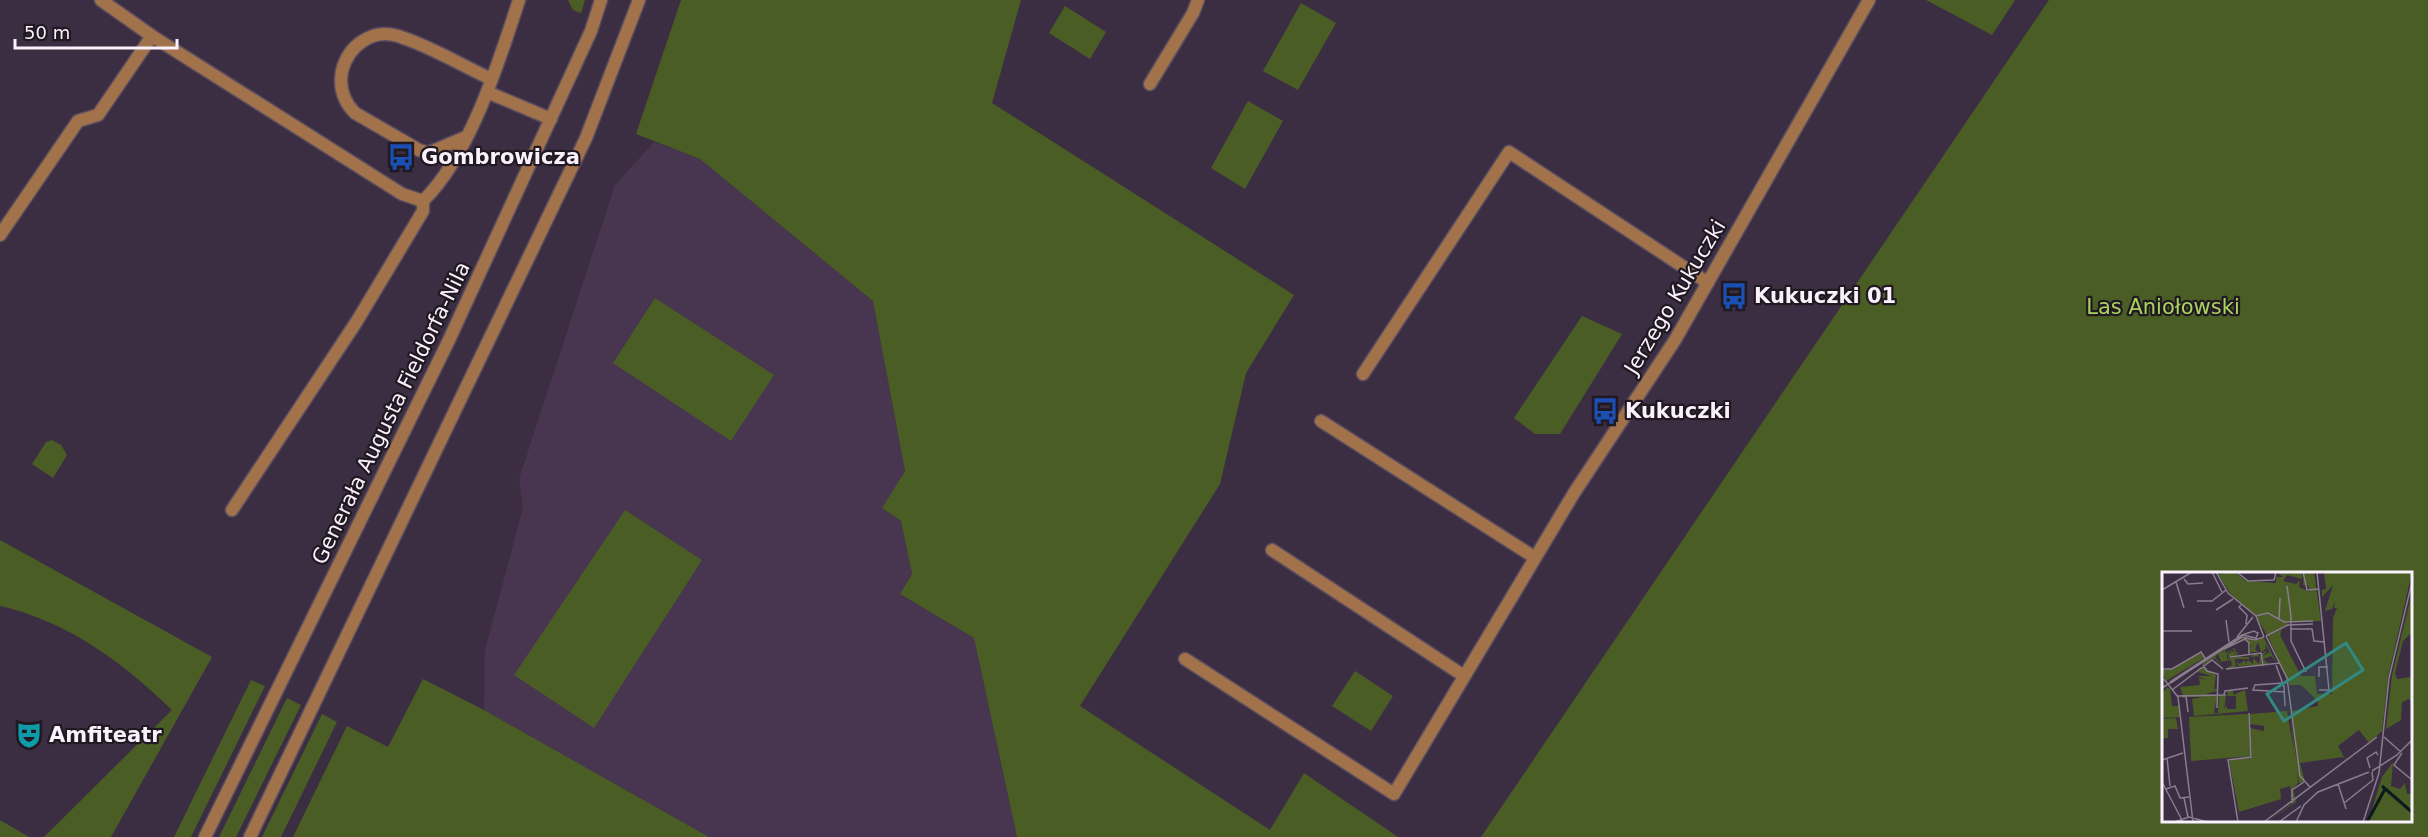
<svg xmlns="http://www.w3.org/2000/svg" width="2428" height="837" viewBox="0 0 2428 837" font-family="'DejaVu Sans',sans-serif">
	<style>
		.built { fill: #48354f }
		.green { fill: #4a5d25; fill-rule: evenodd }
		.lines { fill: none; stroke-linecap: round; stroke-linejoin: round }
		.minor-casing { stroke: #5a4d60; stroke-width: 15 }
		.tertiary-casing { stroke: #5a4d60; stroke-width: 15 }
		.minor { stroke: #a2724b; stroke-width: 12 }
		.tertiary { stroke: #a2724b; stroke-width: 12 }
		.labels { text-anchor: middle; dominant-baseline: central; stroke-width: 4.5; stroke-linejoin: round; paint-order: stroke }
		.poi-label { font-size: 21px; font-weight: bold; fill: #faf1fd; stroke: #201922; text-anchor: start }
		.street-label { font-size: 21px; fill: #faf1fd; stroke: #201922 }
		.park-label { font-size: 21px; fill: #aad25e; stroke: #201922 }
		.inset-river { fill: none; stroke: #091b1c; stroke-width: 3 }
		.inset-road { fill: none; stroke: #887c8d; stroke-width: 1.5 }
		.view { fill: #328883; fill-opacity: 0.15; stroke: #328883; stroke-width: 3 }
		.inset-edge { fill: none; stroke: #faf1fd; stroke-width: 3 }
	</style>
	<rect width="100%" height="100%" fill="#3c2e42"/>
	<path class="built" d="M 654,142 L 700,159 L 873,301 L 905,471 L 882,508 L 901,521 L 912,574 L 900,594 L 974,638 L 1017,837 L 709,837 L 484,710 L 485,650 L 523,508 L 519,479 L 615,185 Z"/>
	<path class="green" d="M 568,0 L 585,0 L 581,13 L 573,10 Z
		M 681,0 L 1021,0 L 992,103 L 1294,295 L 1246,373 L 1220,484 L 1080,706 L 1270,830 L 1304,773 L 1398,837 L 1017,837 L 974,638 L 900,594 L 912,574 L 901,521 L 882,508 L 905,471 L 873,301 L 700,159 L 636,134 Z
		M 1926,0 L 2015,0 L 1992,35 Z
		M 2049,0 L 2428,0 L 2428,837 L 1481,837 ZM 2164,573 L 2412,573 L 2412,820 L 2164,820 Z
		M 1301,3 L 1336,23 L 1298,90 L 1263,71 Z
		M 1065,6 L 1106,32 L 1090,59 L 1049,33 Z
		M 1248,101 L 1283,121 L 1245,189 L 1211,168 Z
		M 655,298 L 774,375 L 731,441 L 613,363 Z
		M 1582,316 L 1622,334 L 1560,434 L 1535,434 L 1514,418 Z
		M 52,440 L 61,445 L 67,455 L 53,478 L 32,464 L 46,442 Z
		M 625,510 L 702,560 L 594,728 L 514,675 Z
		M 0,540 L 212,657 L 111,837 L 44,837 L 172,710 C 124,663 67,621 0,606 Z
		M 1355,671 L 1393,696 L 1371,731 L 1332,706 Z
		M 423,679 L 484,710 L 709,837 L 293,837 L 347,726 L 388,747 Z
		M 251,680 L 265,686 L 191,837 L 174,837 Z
		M 287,698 L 301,705 L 236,837 L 219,837 Z
		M 322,714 L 337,722 L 281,837 L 262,837 Z
		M 0,820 L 29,837 L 0,837 Z"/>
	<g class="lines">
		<defs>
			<path id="minor" d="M 101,0 L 152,36 L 402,194 L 423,201
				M 1150,84 L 1193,13 L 1198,0
				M 487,92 L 551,119
				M 466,137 L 428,153 L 419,150 L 355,113 C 343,101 339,87 342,71 C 348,46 372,28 398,36 C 430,46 461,65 491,79
				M 423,201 C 470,155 499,62 519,0
				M 0,235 L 78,121 L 98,115 L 152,36
				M 1363,374 L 1509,152 L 1708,283
				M 1321,421 L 1534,557
				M 232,510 L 357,321 L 423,211 L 423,201
				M 1272,550 L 1464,676
				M 1185,659 L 1394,794 L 1574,493 L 1675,340 L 1869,0"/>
			<path id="tertiary" d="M 205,837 L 449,340 L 591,31 L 601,0
				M 250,837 L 586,138 L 639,0"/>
		</defs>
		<use href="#minor" class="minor-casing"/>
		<use href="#tertiary" class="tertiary-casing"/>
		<use href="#minor" class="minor"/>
		<use href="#tertiary" class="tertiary"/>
	</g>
	<defs>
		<symbol id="bus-bare" viewBox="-9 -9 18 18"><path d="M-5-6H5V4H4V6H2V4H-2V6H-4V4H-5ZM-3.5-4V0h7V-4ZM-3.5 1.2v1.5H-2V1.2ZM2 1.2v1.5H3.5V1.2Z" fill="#1a4fb4" stroke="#201922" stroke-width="2.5" paint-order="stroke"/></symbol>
		<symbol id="theatre-bare" viewBox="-9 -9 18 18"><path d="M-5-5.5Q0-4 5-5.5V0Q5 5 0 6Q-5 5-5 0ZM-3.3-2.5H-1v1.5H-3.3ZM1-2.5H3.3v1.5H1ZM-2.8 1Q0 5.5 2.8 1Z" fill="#0f9aa8" stroke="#201922" stroke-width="2.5" paint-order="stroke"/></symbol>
	</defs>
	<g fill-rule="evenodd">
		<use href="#bus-bare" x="382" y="138" width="38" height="38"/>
		<use href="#bus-bare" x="1715" y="277" width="38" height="38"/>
		<use href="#bus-bare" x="1586" y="392" width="38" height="38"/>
		<use href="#theatre-bare" x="10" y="716" width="38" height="38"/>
	</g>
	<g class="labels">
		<g class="poi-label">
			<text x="421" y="157">Gombrowicza</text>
			<text x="1754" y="296">Kukuczki 01</text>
			<text x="1625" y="411">Kukuczki</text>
			<text x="49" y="735">Amfiteatr</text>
		</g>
		<g class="street-label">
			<text transform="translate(1675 297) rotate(-59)">Jerzego Kukuczki</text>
			<text transform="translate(391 413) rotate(-64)">Generała Augusta Fieldorfa-Nila</text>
		</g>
		<g class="park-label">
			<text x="2163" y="307">Las Aniołowski</text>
		</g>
	</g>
	<g transform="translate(2162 572)">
		<rect width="250" height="250" fill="#3c2e42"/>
		<path d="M 73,0 L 84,9 L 114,11 L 114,5 L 121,5 L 115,0 L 140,0 L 140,7 L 125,3 L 121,9 L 134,12 L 137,9 L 132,9 L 138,9 L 137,15 L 148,20 L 146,13 L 141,13 L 142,0 L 152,0 L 159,49 L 122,50 L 109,42 L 93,43 L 68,21 L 56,2 ZM 162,0 L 250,0 L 226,105 L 220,159 L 207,171 L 197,158 L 176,174 L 184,189 L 181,185 L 138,191 L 143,210 L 137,211 L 135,200 L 136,211 L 131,216 L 134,230 L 105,250 L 131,231 L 128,214 L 118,217 L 119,227 L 77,240 L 67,189 L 90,185 L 88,156 L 102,159 L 102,154 L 88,152 L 88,142 L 125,139 L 132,179 L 128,139 L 136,199 L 130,139 L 156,134 L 156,129 L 139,113 L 128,113 L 106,64 L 120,57 L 118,63 L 139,104 L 153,104 L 155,122 L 170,122 L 171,46 L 175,36 L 172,36 L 173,29 L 170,37 L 163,39 L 171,13 L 160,25 L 160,18 L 164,17 ZM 250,20 L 250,60 L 241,69 L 233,101 L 235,107 L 249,105 L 250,130 L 247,127 L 240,130 L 239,148 L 224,157 L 230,103 ZM 106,42 L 120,50 L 128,52 L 105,63 L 94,45 ZM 83,65 L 92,69 L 102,66 L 114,90 L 109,84 L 101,87 L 107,92 L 102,93 L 99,86 L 99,93 L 76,94 L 75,90 L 78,92 L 83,88 L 84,92 L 86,88 L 91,92 L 91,86 L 97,92 L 98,84 L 88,85 L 94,81 L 76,85 L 87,85 L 87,87 L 73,87 L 74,95 L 63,97 L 70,93 L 69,88 L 59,90 L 56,82 L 53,85 L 61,96 L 52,86 L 41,93 L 41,91 ZM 82,67 L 89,73 L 88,80 L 96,80 L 93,77 L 96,70 L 99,80 L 104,77 L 103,72 L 108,80 L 101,84 L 105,79 L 100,81 L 100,86 L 94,81 L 65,87 L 65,82 L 71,77 L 75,83 L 71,79 L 66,82 L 66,86 L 76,82 L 72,76 L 64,81 L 63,78 ZM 38,81 L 42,86 L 4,109 L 0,98 L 11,97 ZM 41,95 L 54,103 L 52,117 L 56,117 L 55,119 L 43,122 L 55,123 L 52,141 L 56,141 L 57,123 L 64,124 L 62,137 L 64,133 L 65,137 L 74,137 L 74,124 L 65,124 L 66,119 L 71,119 L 71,123 L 83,118 L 86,139 L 32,144 L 30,127 L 42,125 L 17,125 L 21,123 L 18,115 L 38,113 L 37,106 L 47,109 L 35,104 L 50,104 L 36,100 ZM 4,115 L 8,117 L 10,134 L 17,134 L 18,145 L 0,146 L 0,121 L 6,115 L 0,117 ZM 86,142 L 89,184 L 29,189 L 27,145 ZM 14,146 L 16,157 L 6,157 L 6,166 L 0,166 L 0,147 ZM 231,190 L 229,214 L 238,217 L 243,211 L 245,222 L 250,222 L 250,250 L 206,250 L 220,205 Z" fill="#4a5d25" fill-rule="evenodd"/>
		<path class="inset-river" d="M 220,214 L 251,241M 205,250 L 223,217"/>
		<path class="inset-road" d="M 50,0 L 60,20M 54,0 L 66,21 L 94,44 L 102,65M 75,0 L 86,9 L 112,8 L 114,0M 141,0 L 145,18 L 157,17M 155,0 L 167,118 L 157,118M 22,7 L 26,12 L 41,11M 14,10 L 22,36M 125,14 L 129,44M 0,18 L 30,0M 35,29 L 50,29 L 64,18M 79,33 L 77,35 L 85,43 L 84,52M 54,38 L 71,27M 94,44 L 106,41 L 122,50 L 151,49M 129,44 L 129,69 L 144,100M 64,48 L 67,70M 117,48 L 118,26M 128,57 L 150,57 L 152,69 L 163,70M 0,59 L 30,59M 104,64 L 125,106 L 138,204 L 148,215M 104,64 L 126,53 L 151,52M 75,65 L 91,45M 62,77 L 83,67 L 87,71 L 87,82M 68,85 L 99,81 L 101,94M 41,93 L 45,99 L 56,102 L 55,136M 114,93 L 122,115 L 123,134M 0,97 L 10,97 L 39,80 L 43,86M 64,97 L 118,91M 157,105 L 157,95 L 166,95M 2,107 L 16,125 L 31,250M 8,110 L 80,63 L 92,59 L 96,61 L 94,66 L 81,63 L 9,111M 121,111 L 93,113 L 91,118 L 123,120M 0,116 L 80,65 L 93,68 L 102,65M 10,118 L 50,88 L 61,97M 62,122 L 63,119 L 86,116M 15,124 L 64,123M 21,125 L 24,124 L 26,140M 222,165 L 239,180M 240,181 L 232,193 L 250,208M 5,186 L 8,214M 0,188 L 21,181M 208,196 L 205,186 L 214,180 L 216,183M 210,199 L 235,183 L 251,167M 0,210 L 21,250M 176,212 L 184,237M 4,217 L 13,214 L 18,226 L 27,225M 22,226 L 26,245M 130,231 L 130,218 L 142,210M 182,231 L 211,208 L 210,200M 12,250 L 27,245 L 46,250M 76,250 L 66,188 L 89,185 L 87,141M 102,250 L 215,165M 117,250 L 139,234M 134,250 L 142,233 L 156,220 L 207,200M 201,250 L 217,201 L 227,106 L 251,6"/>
		<path class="view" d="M 184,71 L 201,98 L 122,149 L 105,122 Z"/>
		<rect width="250" height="250" class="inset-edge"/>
	</g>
	<path d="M15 39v9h162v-9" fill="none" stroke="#faf1fd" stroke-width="3"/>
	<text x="24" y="39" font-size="18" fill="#faf1fd" stroke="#201922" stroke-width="4.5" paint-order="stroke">50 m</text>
</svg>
